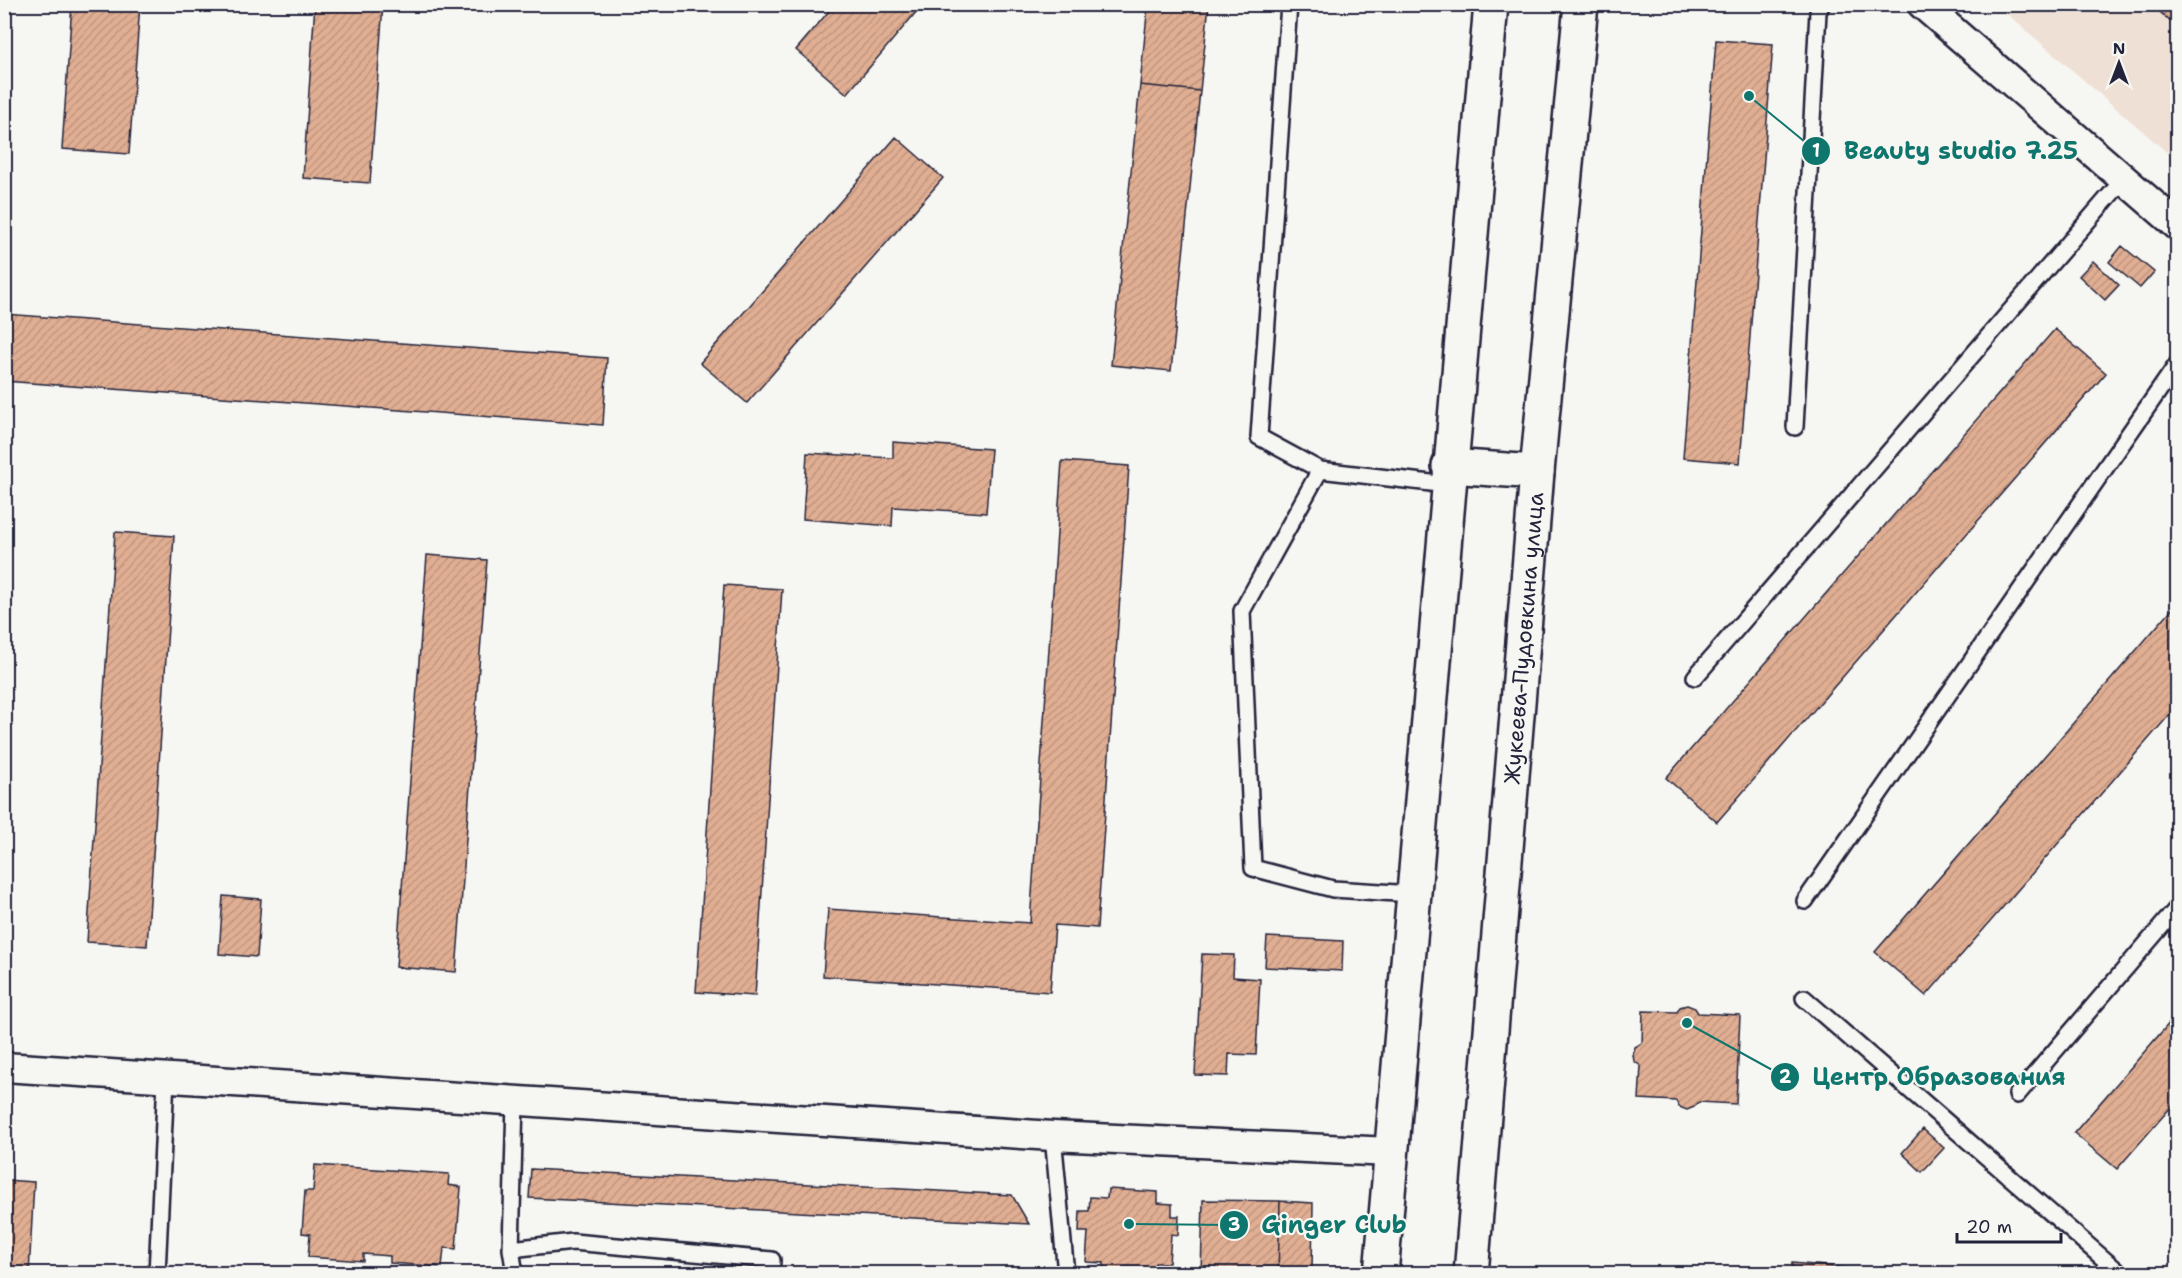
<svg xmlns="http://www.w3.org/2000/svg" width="2182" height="1278" viewBox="0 0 2182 1278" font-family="'Shantell Sans',sans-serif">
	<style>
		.built { fill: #efe0d5 }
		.building { fill: url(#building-hatch); stroke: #22223b; stroke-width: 1.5 }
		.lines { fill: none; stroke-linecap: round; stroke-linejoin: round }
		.lane-casing { stroke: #22223b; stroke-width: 20 }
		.street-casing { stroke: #22223b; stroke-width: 33 }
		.secondary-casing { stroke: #22223b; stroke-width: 38 }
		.lane { stroke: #f6f6f2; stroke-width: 15 }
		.street { stroke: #f6f6f2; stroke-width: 28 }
		.secondary { stroke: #f6f6f2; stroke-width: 33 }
		.labels { text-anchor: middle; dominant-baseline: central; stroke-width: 4.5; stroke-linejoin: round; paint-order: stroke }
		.street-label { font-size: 22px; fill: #22223b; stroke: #f6f6f2 }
		.leader { fill: none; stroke: #0f766e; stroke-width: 2 }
		.callout-dot { fill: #0f766e; stroke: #f6f6f2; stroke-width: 2 }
		.mark-label { font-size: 18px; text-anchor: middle; font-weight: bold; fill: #fff }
		.callout-label { font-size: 24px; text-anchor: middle; font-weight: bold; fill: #0f766e; stroke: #f6f6f2; stroke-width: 4.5; stroke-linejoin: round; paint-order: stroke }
	</style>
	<defs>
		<pattern id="building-hatch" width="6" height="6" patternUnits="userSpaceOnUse" patternTransform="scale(1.5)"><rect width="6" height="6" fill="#e0ae92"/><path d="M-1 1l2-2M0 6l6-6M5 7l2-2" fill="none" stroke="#c0957f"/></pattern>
	</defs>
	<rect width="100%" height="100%" fill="#f6f6f2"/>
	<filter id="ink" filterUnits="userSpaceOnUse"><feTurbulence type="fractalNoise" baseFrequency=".0167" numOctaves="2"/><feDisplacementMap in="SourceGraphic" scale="12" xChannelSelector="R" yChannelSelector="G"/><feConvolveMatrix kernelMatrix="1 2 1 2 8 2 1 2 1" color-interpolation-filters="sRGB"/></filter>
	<g filter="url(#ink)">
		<path class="built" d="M 1997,5 L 2177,5 L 2177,161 Z"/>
		<path class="building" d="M 72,4 L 140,4 L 129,154 L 62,149 Z
			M 315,4 L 383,4 L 370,183 L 303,178 Z
			M 835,4 L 923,4 L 847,94 L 796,50 Z
			M 1148,4 L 1209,4 L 1200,91 L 1140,85 Z
			M 2151,4 L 2178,4 L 2178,28 Z
			M 1716,40 L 1773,44 L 1740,463 L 1683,458 Z
			M 1140,85 L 1200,91 L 1171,371 L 1111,365 Z
			M 896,137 L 943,178 L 747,403 L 700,363 Z
			M 2122,246 L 2154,272 L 2140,288 L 2109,262 Z
			M 2093,261 L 2119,285 L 2105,300 L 2079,276 Z
			M 4,314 L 607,358 L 603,425 L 4,381 Z
			M 2055,329 L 2106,373 L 1717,822 L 1666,778 Z
			M 893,442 L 991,449 L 986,513 L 893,507 L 892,526 L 803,519 L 807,453 L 893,458 Z
			M 1062,461 L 1129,466 L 1097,928 L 1055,925 L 1050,992 L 823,976 L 828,909 L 1030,923 Z
			M 115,532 L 174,536 L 147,946 L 87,942 Z
			M 427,555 L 487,560 L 456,972 L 396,967 Z
			M 724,585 L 782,589 L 755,996 L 696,992 Z
			M 2178,602 L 2178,705 L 1926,996 L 1875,952 Z
			M 223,896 L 261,899 L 257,957 L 219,954 Z
			M 1267,937 L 1343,941 L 1342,971 L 1265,967 Z
			M 1202,954 L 1234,955 L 1233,977 L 1260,979 L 1256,1055 L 1229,1054 L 1228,1076 L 1195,1075 Z
			M 1687,1005 L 1695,1008 L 1698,1013 L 1740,1015 L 1736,1104 L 1699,1102 L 1694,1107 L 1687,1110 L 1679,1107 L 1676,1101 L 1639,1099 L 1641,1066 L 1634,1061 L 1633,1055 L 1635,1047 L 1642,1043 L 1643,1011 L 1677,1012 L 1680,1007 Z
			M 2178,1013 L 2178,1099 L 2117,1169 L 2074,1133 Z
			M 1923,1129 L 1944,1148 L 1922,1172 L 1902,1153 Z
			M 315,1165 L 449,1174 L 448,1185 L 461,1187 L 456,1249 L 444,1248 L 442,1267 L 390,1263 L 390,1256 L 363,1254 L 363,1261 L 308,1257 L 310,1234 L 302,1233 L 305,1191 L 313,1191 Z
			M 531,1169 L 1012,1195 L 1029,1224 L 529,1198 Z
			M 4,1180 L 34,1182 L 29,1274 L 4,1274 Z
			M 1108,1189 L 1158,1192 L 1158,1203 L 1172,1204 L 1172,1216 L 1179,1216 L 1178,1235 L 1171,1234 L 1169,1263 L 1155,1263 L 1154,1274 L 1104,1274 L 1104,1263 L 1086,1262 L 1088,1232 L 1079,1232 L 1080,1211 L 1089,1211 L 1090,1197 L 1107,1198 Z
			M 1203,1200 L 1280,1201 L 1278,1274 L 1201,1274 Z
			M 1280,1201 L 1313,1203 L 1312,1274 L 1278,1274 Z
			M 1792,1263 L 1859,1269 L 1858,1274 L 1791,1274 Z"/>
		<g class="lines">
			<defs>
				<path id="lane" d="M 1289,4 L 1259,437 L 1320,470
					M 1795,427 L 1818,12 L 1822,4
					M 1695,677 L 2123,180
					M 1413,894 L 1333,889 L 1253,868 L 1242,611 L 1320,470 L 1448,485
					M 1805,901 L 2178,363
					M 1804,998 L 2121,1274
					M 2017,1095 L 2178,907
					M 515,1101 L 511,1249 L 515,1274
					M 1053,1136 L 1066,1274
					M 511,1249 L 573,1242 L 772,1260 L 771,1274
					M 157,1274 L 166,1078"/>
				<path id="street" d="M 1922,4 L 2178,226
					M 4,1067 L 1053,1136 L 1391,1152"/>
				<g id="secondary">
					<path d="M 1449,466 L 1537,472"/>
					<path d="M 1381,1274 L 1491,4"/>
					<path id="s1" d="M 1471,1274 L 1537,472 L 1581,4"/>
				</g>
			</defs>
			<use href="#lane" class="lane-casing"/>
			<use href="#street" class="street-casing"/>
			<use href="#secondary" class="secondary-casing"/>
			<use href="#lane" class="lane"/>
			<use href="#street" class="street"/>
			<use href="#secondary" class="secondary"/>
		</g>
	</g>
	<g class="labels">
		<g class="street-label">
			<text stroke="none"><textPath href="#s1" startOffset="638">Жукеева-Пудовкина улица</textPath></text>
		</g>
	</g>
	<path class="leader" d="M1749 96L1816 151M1687 1023L1785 1077M1129 1224L1234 1225"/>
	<g class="callout-dot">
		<circle cx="1749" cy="96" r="6"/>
		<circle cx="1687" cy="1023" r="6"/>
		<circle cx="1129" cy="1224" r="6"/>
		<circle cx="1816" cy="151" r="15"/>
		<circle cx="1785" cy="1077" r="15"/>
		<circle cx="1234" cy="1225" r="15"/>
	</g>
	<g class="mark-label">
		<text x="1816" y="157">1</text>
		<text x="1785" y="1083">2</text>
		<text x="1234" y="1231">3</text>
	</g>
	<g class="callout-label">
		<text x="1961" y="159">Beauty studio 7.25</text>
		<text x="1939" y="1085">Центр Образования</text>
		<text x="1334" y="1233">Ginger Club</text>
	</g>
	<rect width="2182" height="1278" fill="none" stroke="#f6f6f2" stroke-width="24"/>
	<rect x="12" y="12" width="2158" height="1254" fill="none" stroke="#22223b" stroke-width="2" filter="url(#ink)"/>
	<g transform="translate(2119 63)" stroke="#f6f6f2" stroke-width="4.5" paint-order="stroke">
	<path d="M0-4.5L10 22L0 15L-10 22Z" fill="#22223b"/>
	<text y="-9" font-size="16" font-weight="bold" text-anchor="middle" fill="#22223b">N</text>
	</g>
	<path d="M1957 1233v9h104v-9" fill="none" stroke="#22223b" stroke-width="3"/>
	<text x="1966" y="1233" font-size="18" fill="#22223b" stroke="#f6f6f2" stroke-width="4.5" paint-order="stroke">20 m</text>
</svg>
